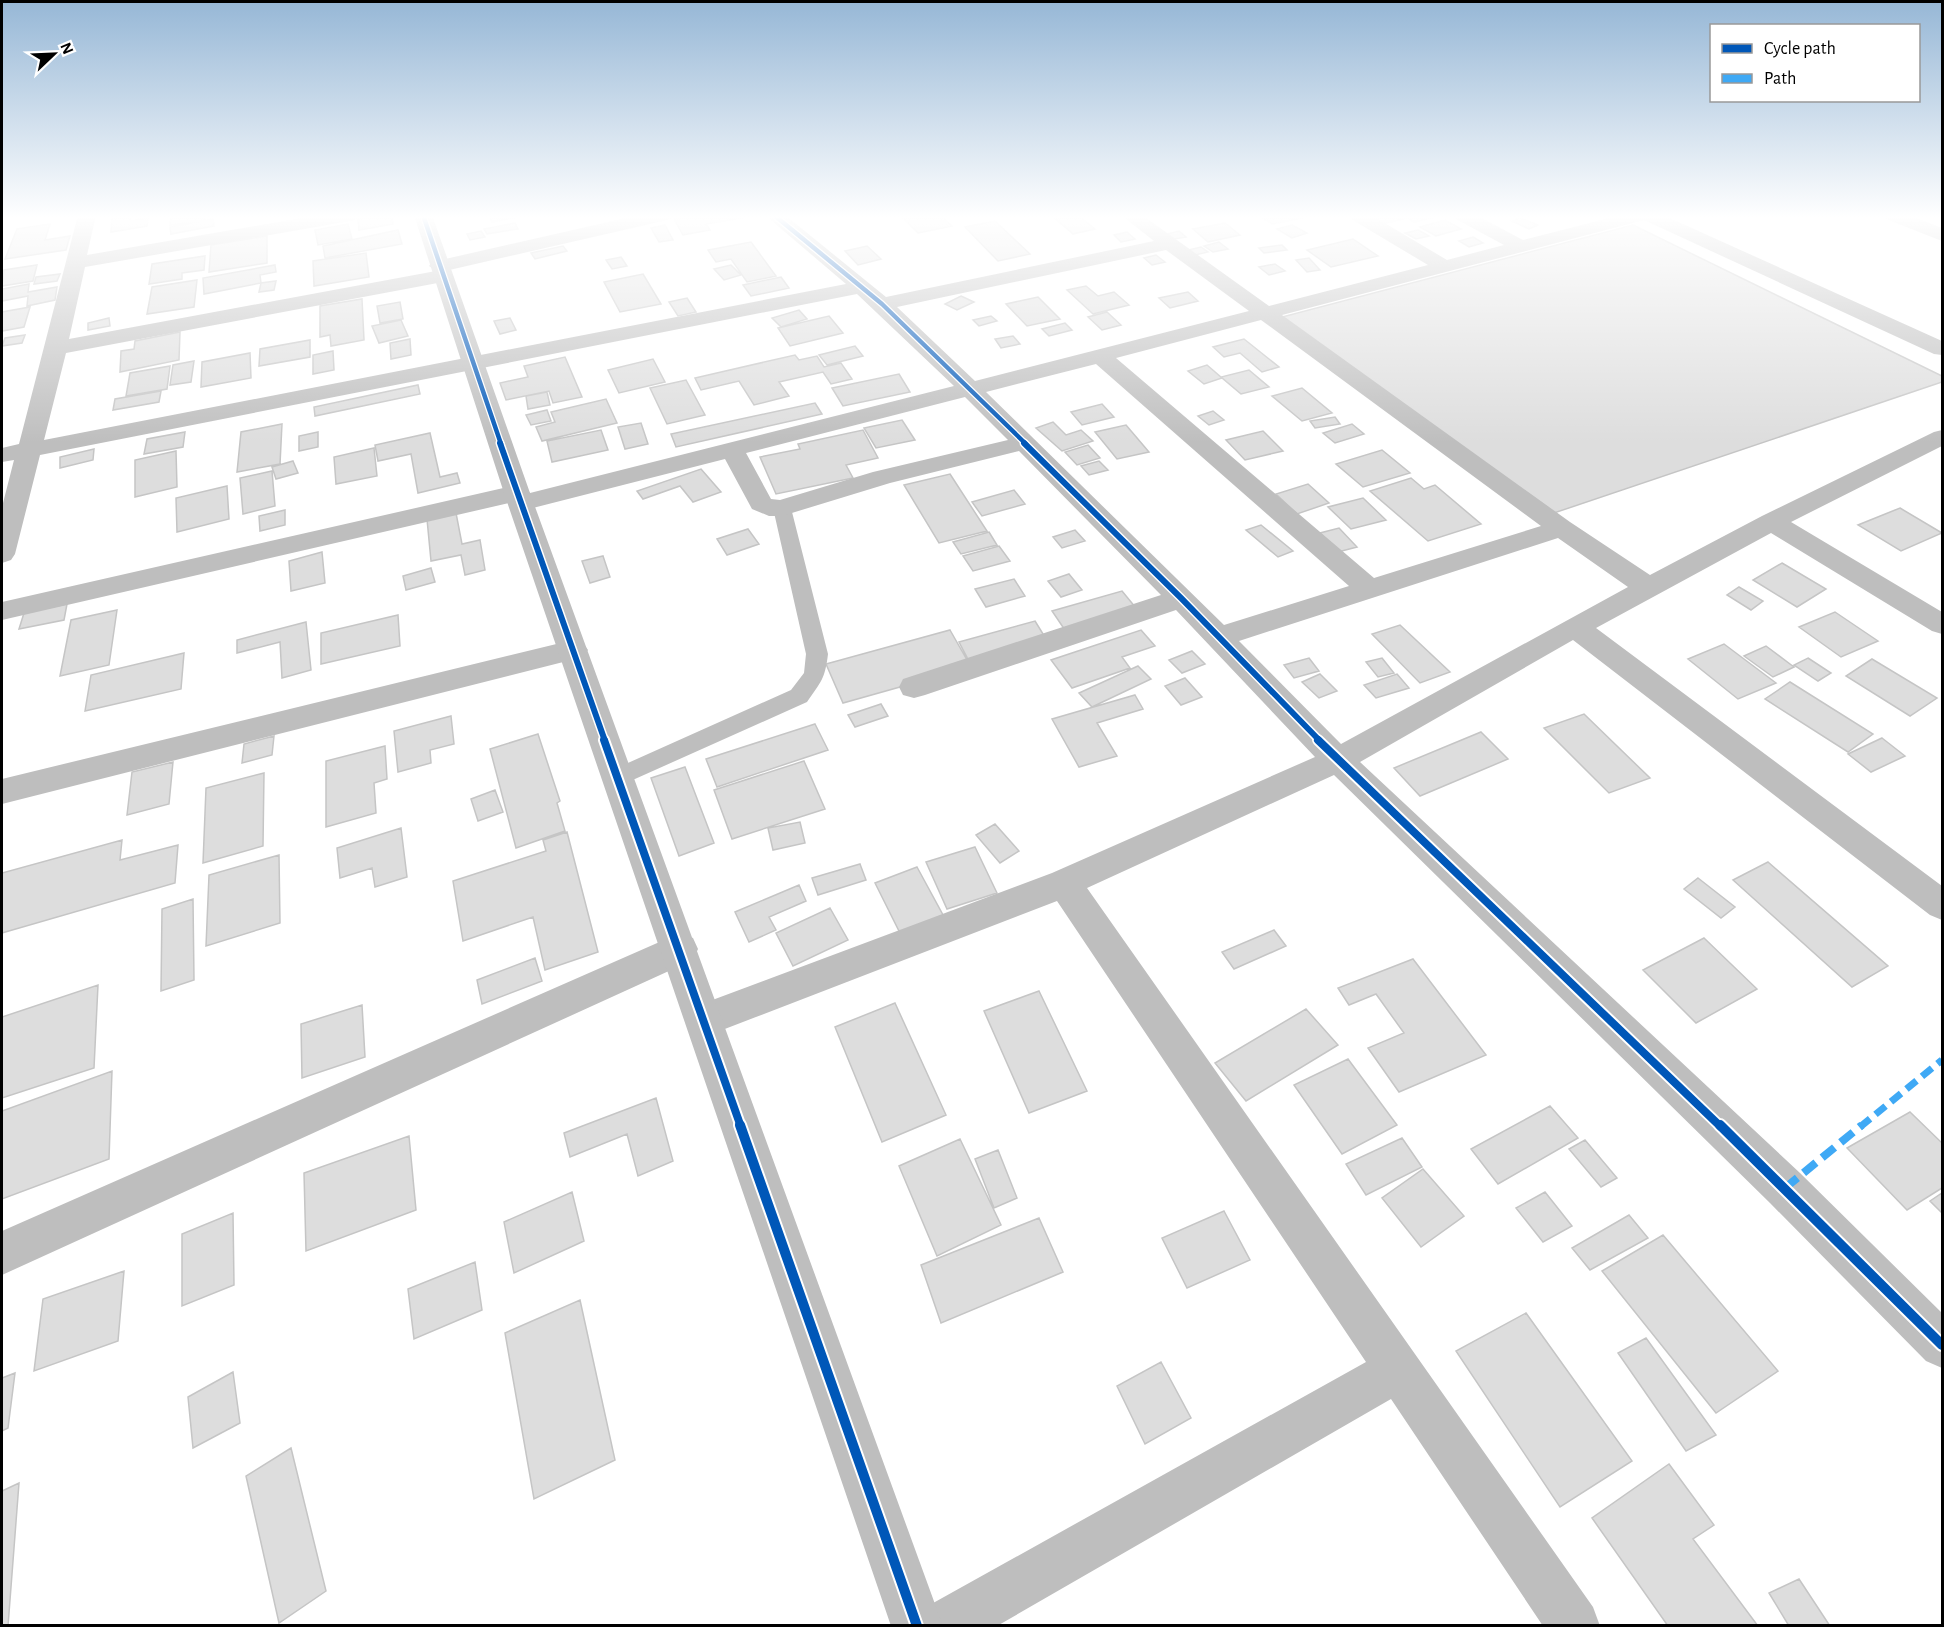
<svg xmlns="http://www.w3.org/2000/svg" width="1944" height="1627" viewBox="0 0 1944 1627" font-family="'Alegreya Sans',sans-serif">
	<style>
		.building { fill: #ddd; stroke: #c5c5c5; stroke-width: 1.5 }
		.lines { fill: none; stroke-linecap: round; stroke-linejoin: round }
		.service { fill: #bebebe; fill-rule: evenodd }
		.minor { fill: #bebebe; fill-rule: evenodd }
		.tertiary { fill: #bebebe; fill-rule: evenodd }
		.quiet-far1 { stroke: #3fa9f5; stroke-width: 7; stroke-dasharray: 13 7; stroke-linecap: butt }
		.quiet { stroke: #3fa9f5; stroke-width: 8; stroke-dasharray: 16 8; stroke-linecap: butt }
		.cycleway-far3-casing { stroke: #fff; stroke-width: 7 }
		.cycleway-far2-casing { stroke: #fff; stroke-width: 9 }
		.cycleway-far1-casing { stroke: #fff; stroke-width: 12 }
		.cycleway-casing { stroke: #fff; stroke-width: 14 }
		.cycleway-far3 { stroke: #0057b8; stroke-width: 4.5 }
		.cycleway-far2 { stroke: #0057b8; stroke-width: 6 }
		.cycleway-far1 { stroke: #0057b8; stroke-width: 8 }
		.cycleway { stroke: #0057b8; stroke-width: 10 }
	</style>
	<rect width="100%" height="100%" fill="#fff"/>
	<path class="building" d="M 131,215 L 130,221 L 148,218 L 147,226 L 111,232 L 112,216 Z
		M 171,215 L 206,215 L 205,220 L 170,225 Z
		M 392,215 L 393,224 L 359,230 L 358,219 Z
		M 489,215 L 522,215 L 523,216 L 492,222 Z
		M 701,215 L 740,215 L 742,218 L 706,224 L 710,230 L 683,235 L 674,219 Z
		M 900,215 L 940,215 L 952,226 L 918,233 Z
		M 1051,215 L 1078,215 L 1095,229 L 1073,234 Z
		M 1277,215 L 1298,215 L 1302,218 L 1272,224 L 1263,218 Z
		M 1366,215 L 1398,215 L 1404,219 L 1381,224 Z
		M 1402,215 L 1438,215 L 1440,216 L 1414,222 Z
		M 1520,218 L 1538,225 L 1529,229 L 1512,221 Z
		M 213,219 L 214,226 L 171,234 L 170,227 Z
		M 1445,220 L 1461,229 L 1436,236 L 1420,227 Z
		M 995,221 L 1030,254 L 998,261 L 965,227 Z
		M 515,223 L 518,229 L 487,234 L 484,229 Z
		M 1225,223 L 1240,235 L 1208,242 L 1193,229 Z
		M 50,224 L 45,240 L 70,236 L 66,250 L 5,259 L 17,229 Z
		M 348,224 L 352,239 L 318,245 L 315,230 Z
		M 665,225 L 673,240 L 659,242 L 651,228 Z
		M 1292,225 L 1307,233 L 1292,238 L 1277,229 Z
		M 1633,225 L 1942,376 L 1942,382 L 1554,513 L 1282,317 Z
		M 398,230 L 402,244 L 325,258 L 323,246 Z
		M 1418,230 L 1429,236 L 1416,239 L 1405,233 Z
		M 481,231 L 485,237 L 470,240 L 467,234 Z
		M 1179,231 L 1186,237 L 1174,239 L 1167,234 Z
		M 1127,232 L 1135,239 L 1121,242 L 1114,235 Z
		M 267,236 L 267,263 L 209,272 L 211,245 Z
		M 1473,237 L 1483,243 L 1469,247 L 1459,241 Z
		M 1353,239 L 1378,256 L 1331,267 L 1307,250 Z
		M 751,242 L 776,276 L 747,282 L 731,259 L 716,262 L 708,250 Z
		M 1219,242 L 1228,249 L 1213,252 L 1204,246 Z
		M 1282,245 L 1287,250 L 1264,253 L 1259,248 Z
		M 563,246 L 567,251 L 535,259 L 531,253 Z
		M 867,246 L 881,259 L 858,265 L 845,251 Z
		M 1201,247 L 1208,252 L 1195,255 L 1188,250 Z
		M 366,253 L 369,277 L 314,286 L 313,261 Z
		M 1156,255 L 1165,262 L 1152,265 L 1144,258 Z
		M 205,256 L 204,270 L 182,273 L 182,279 L 149,284 L 152,264 Z
		M 621,257 L 627,266 L 612,269 L 606,260 Z
		M 1309,258 L 1320,270 L 1307,272 L 1296,260 Z
		M 1275,264 L 1285,271 L 1269,275 L 1259,267 Z
		M 37,265 L 33,281 L 2,286 L 4,270 Z
		M 275,265 L 276,272 L 260,275 L 261,283 L 204,294 L 203,278 Z
		M 731,265 L 741,275 L 724,280 L 714,269 Z
		M 60,274 L 57,281 L 34,284 L 36,277 Z
		M 643,274 L 661,304 L 620,312 L 604,282 Z
		M 781,277 L 789,288 L 751,296 L 743,285 Z
		M 197,280 L 194,307 L 147,314 L 152,287 Z
		M 276,281 L 274,290 L 259,292 L 261,283 Z
		M 29,284 L 28,292 L 57,287 L 55,300 L 27,306 L 28,296 L 2,301 L 2,289 Z
		M 1086,286 L 1098,296 L 1114,292 L 1129,305 L 1093,314 L 1067,290 Z
		M 1188,292 L 1198,301 L 1170,308 L 1159,298 Z
		M 961,296 L 974,302 L 957,310 L 945,304 Z
		M 1038,297 L 1060,319 L 1027,326 L 1006,304 Z
		M 687,298 L 696,312 L 678,316 L 669,302 Z
		M 362,299 L 364,340 L 331,346 L 330,335 L 320,337 L 320,306 Z
		M 400,302 L 403,319 L 380,323 L 377,306 Z
		M 30,307 L 24,327 L 2,331 L 2,312 Z
		M 799,310 L 807,319 L 781,327 L 772,318 Z
		M 1107,312 L 1121,325 L 1102,330 L 1088,317 Z
		M 829,316 L 843,333 L 790,346 L 778,328 Z
		M 991,316 L 997,321 L 979,326 L 973,320 Z
		M 109,318 L 110,326 L 88,330 L 88,323 Z
		M 510,318 L 516,330 L 500,334 L 494,321 Z
		M 401,320 L 408,336 L 379,343 L 372,326 Z
		M 1065,323 L 1072,330 L 1049,336 L 1042,329 Z
		M 180,332 L 179,360 L 120,372 L 121,351 L 134,349 L 135,341 Z
		M 25,335 L 22,343 L 2,346 L 5,338 Z
		M 1013,336 L 1020,344 L 1001,348 L 995,339 Z
		M 410,339 L 411,355 L 391,359 L 390,343 Z
		M 1244,339 L 1279,367 L 1262,372 L 1240,353 L 1224,357 L 1213,347 Z
		M 310,340 L 310,357 L 259,366 L 260,349 Z
		M 855,346 L 863,356 L 827,365 L 819,355 Z
		M 333,351 L 334,370 L 313,374 L 313,355 Z
		M 250,353 L 251,378 L 201,387 L 202,362 Z
		M 795,355 L 799,360 L 817,356 L 824,367 L 841,363 L 852,379 L 831,384 L 823,372 L 779,382 L 789,396 L 754,405 L 739,381 L 701,390 L 695,378 Z
		M 565,357 L 582,397 L 553,403 L 549,391 L 506,400 L 500,383 L 528,377 L 524,366 Z
		M 653,359 L 665,382 L 619,393 L 608,370 Z
		M 194,361 L 191,382 L 170,385 L 173,365 Z
		M 1207,365 L 1222,378 L 1204,384 L 1188,371 Z
		M 170,366 L 167,389 L 126,396 L 130,373 Z
		M 1249,370 L 1269,387 L 1241,394 L 1221,377 Z
		M 899,374 L 910,392 L 843,406 L 832,388 Z
		M 686,380 L 705,415 L 667,424 L 650,388 Z
		M 418,385 L 420,394 L 315,416 L 314,407 Z
		M 1302,388 L 1332,413 L 1302,421 L 1272,396 Z
		M 161,391 L 159,402 L 113,410 L 115,399 Z
		M 547,392 L 550,405 L 528,409 L 526,396 Z
		M 606,399 L 617,423 L 542,441 L 536,427 L 555,422 L 551,412 Z
		M 815,403 L 822,414 L 676,447 L 671,434 Z
		M 1102,404 L 1114,417 L 1082,425 L 1071,412 Z
		M 547,410 L 551,421 L 531,425 L 526,415 Z
		M 1213,411 L 1224,420 L 1209,425 L 1198,416 Z
		M 1335,417 L 1340,424 L 1315,428 L 1310,421 Z
		M 902,420 L 915,440 L 876,448 L 864,428 Z
		M 1053,422 L 1066,435 L 1081,430 L 1093,441 L 1062,451 L 1036,428 Z
		M 641,423 L 648,444 L 625,449 L 618,427 Z
		M 282,424 L 280,464 L 237,472 L 241,432 Z
		M 1352,424 L 1364,434 L 1335,443 L 1323,433 Z
		M 1126,425 L 1149,452 L 1117,459 L 1095,432 Z
		M 601,430 L 608,450 L 552,462 L 547,441 Z
		M 863,430 L 878,458 L 846,465 L 853,478 L 776,494 L 760,457 L 800,449 L 798,444 Z
		M 1263,431 L 1283,451 L 1245,460 L 1226,440 Z
		M 185,432 L 183,447 L 144,454 L 147,439 Z
		M 318,432 L 318,447 L 299,451 L 299,436 Z
		M 430,433 L 440,477 L 457,473 L 460,483 L 418,493 L 411,454 L 378,461 L 375,445 Z
		M 1088,445 L 1100,458 L 1077,465 L 1065,452 Z
		M 374,448 L 377,476 L 336,484 L 334,457 Z
		M 94,449 L 93,460 L 60,468 L 60,457 Z
		M 1382,450 L 1410,473 L 1363,487 L 1336,464 Z
		M 176,451 L 177,487 L 135,497 L 135,460 Z
		M 293,461 L 298,473 L 276,479 L 272,467 Z
		M 1099,461 L 1108,470 L 1089,475 L 1081,466 Z
		M 701,469 L 721,492 L 693,502 L 680,486 L 643,499 L 637,491 Z
		M 272,471 L 275,506 L 243,514 L 240,478 Z
		M 950,474 L 987,531 L 939,543 L 904,485 Z
		M 1411,478 L 1424,489 L 1435,485 L 1481,524 L 1428,541 L 1370,491 Z
		M 1308,484 L 1329,503 L 1297,514 L 1276,494 Z
		M 227,486 L 229,519 L 177,532 L 176,498 Z
		M 1014,490 L 1025,504 L 982,516 L 972,502 Z
		M 1363,498 L 1386,520 L 1351,529 L 1328,507 Z
		M 1900,508 L 1942,533 L 1901,551 L 1858,525 Z
		M 285,510 L 285,525 L 260,531 L 259,516 Z
		M 456,513 L 462,544 L 480,540 L 485,570 L 465,575 L 461,555 L 431,561 L 427,519 Z
		M 1261,525 L 1293,551 L 1278,557 L 1246,530 Z
		M 1339,528 L 1357,547 L 1338,552 L 1320,533 Z
		M 748,529 L 759,544 L 727,555 L 717,539 Z
		M 1075,530 L 1085,541 L 1062,548 L 1053,537 Z
		M 989,532 L 997,545 L 961,554 L 953,542 Z
		M 999,546 L 1010,561 L 973,571 L 963,556 Z
		M 322,552 L 325,583 L 291,591 L 289,561 Z
		M 603,556 L 610,577 L 590,583 L 582,561 Z
		M 1782,563 L 1826,589 L 1797,607 L 1753,580 Z
		M 431,568 L 435,582 L 406,590 L 403,576 Z
		M 1069,574 L 1082,590 L 1061,597 L 1048,581 Z
		M 1014,579 L 1025,596 L 986,607 L 975,589 Z
		M 1739,587 L 1763,601 L 1751,610 L 1727,595 Z
		M 1122,591 L 1141,614 L 1069,636 L 1052,611 Z
		M 67,604 L 64,620 L 19,629 L 24,613 Z
		M 117,610 L 109,665 L 60,676 L 71,620 Z
		M 1835,612 L 1878,641 L 1841,657 L 1799,627 Z
		M 398,615 L 400,646 L 321,664 L 321,633 Z
		M 1035,621 L 1048,642 L 970,663 L 959,642 Z
		M 306,622 L 311,670 L 282,678 L 280,642 L 237,653 L 237,640 Z
		M 1400,625 L 1450,672 L 1420,683 L 1372,634 Z
		M 950,630 L 971,667 L 843,703 L 826,664 Z
		M 1141,630 L 1155,646 L 1122,657 L 1130,668 L 1072,688 L 1051,660 Z
		M 1724,644 L 1776,683 L 1738,699 L 1688,659 Z
		M 1766,646 L 1794,667 L 1773,677 L 1744,656 Z
		M 1192,651 L 1205,664 L 1182,673 L 1169,660 Z
		M 184,653 L 181,689 L 85,711 L 91,675 Z
		M 1309,658 L 1319,671 L 1294,678 L 1284,665 Z
		M 1382,658 L 1394,673 L 1378,677 L 1366,662 Z
		M 1808,658 L 1831,673 L 1818,681 L 1794,665 Z
		M 1872,659 L 1937,698 L 1910,716 L 1846,676 Z
		M 1138,666 L 1151,679 L 1092,707 L 1079,693 Z
		M 1320,674 L 1337,691 L 1319,698 L 1302,682 Z
		M 1397,674 L 1409,688 L 1376,698 L 1364,685 Z
		M 1185,678 L 1202,697 L 1181,705 L 1165,686 Z
		M 1790,682 L 1873,734 L 1848,752 L 1765,699 Z
		M 1135,695 L 1143,709 L 1097,723 L 1117,756 L 1079,767 L 1052,719 Z
		M 881,704 L 888,716 L 855,727 L 848,715 Z
		M 1584,714 L 1650,778 L 1609,793 L 1544,728 Z
		M 451,716 L 454,744 L 430,750 L 431,763 L 398,772 L 394,731 Z
		M 815,724 L 828,750 L 717,787 L 706,759 Z
		M 1481,732 L 1508,759 L 1420,796 L 1394,768 Z
		M 538,734 L 560,801 L 557,803 L 565,831 L 516,848 L 490,749 Z
		M 274,736 L 272,755 L 242,763 L 244,744 Z
		M 1882,738 L 1905,756 L 1871,772 L 1848,754 Z
		M 385,746 L 387,779 L 374,783 L 376,813 L 326,827 L 326,761 Z
		M 804,761 L 825,809 L 732,839 L 714,790 Z
		M 173,762 L 169,804 L 127,815 L 132,772 Z
		M 685,767 L 714,843 L 679,856 L 651,778 Z
		M 264,773 L 263,846 L 203,863 L 206,788 Z
		M 495,790 L 503,812 L 478,821 L 471,799 Z
		M 800,822 L 805,843 L 773,850 L 768,828 Z
		M 995,824 L 1019,851 L 1000,863 L 976,835 Z
		M 401,828 L 407,877 L 375,887 L 372,868 L 340,878 L 337,848 Z
		M 567,832 L 598,952 L 545,970 L 533,917 L 463,941 L 453,881 L 546,851 L 543,840 Z
		M 122,840 L 120,860 L 178,845 L 175,883 L 2,933 L 2,873 Z
		M 975,847 L 997,893 L 947,909 L 926,862 Z
		M 279,855 L 280,923 L 206,946 L 209,875 Z
		M 1768,862 L 1888,966 L 1852,987 L 1733,880 Z
		M 860,864 L 866,880 L 818,895 L 812,878 Z
		M 917,867 L 943,915 L 900,933 L 875,883 Z
		M 1698,878 L 1735,907 L 1721,918 L 1684,889 Z
		M 799,885 L 806,901 L 769,917 L 776,930 L 749,942 L 735,912 Z
		M 193,899 L 194,980 L 161,991 L 162,909 Z
		M 830,908 L 848,940 L 793,966 L 776,933 Z
		M 1274,930 L 1286,946 L 1234,969 L 1222,952 Z
		M 1704,938 L 1757,989 L 1696,1023 L 1643,970 Z
		M 535,958 L 542,981 L 482,1004 L 477,980 Z
		M 1413,959 L 1486,1055 L 1399,1092 L 1368,1048 L 1404,1033 L 1376,994 L 1349,1005 L 1338,988 Z
		M 98,985 L 94,1068 L 2,1098 L 2,1017 Z
		M 1039,991 L 1087,1091 L 1029,1113 L 984,1011 Z
		M 895,1003 L 946,1115 L 882,1142 L 835,1027 Z
		M 362,1005 L 365,1057 L 302,1078 L 301,1024 Z
		M 1306,1009 L 1338,1045 L 1246,1101 L 1215,1063 Z
		M 1348,1059 L 1397,1125 L 1342,1154 L 1294,1085 Z
		M 112,1071 L 109,1159 L 2,1199 L 2,1111 Z
		M 656,1098 L 673,1161 L 638,1176 L 627,1134 L 570,1157 L 564,1133 Z
		M 1550,1106 L 1578,1138 L 1498,1184 L 1471,1149 Z
		M 1910,1112 L 1942,1143 L 1942,1188 L 1907,1210 L 1847,1148 Z
		M 409,1136 L 416,1210 L 306,1251 L 304,1173 Z
		M 1402,1138 L 1422,1167 L 1366,1195 L 1346,1164 Z
		M 960,1139 L 1001,1225 L 937,1256 L 899,1166 Z
		M 1585,1140 L 1617,1178 L 1601,1187 L 1569,1149 Z
		M 998,1150 L 1017,1198 L 994,1208 L 975,1159 Z
		M 1423,1169 L 1464,1216 L 1421,1247 L 1382,1198 Z
		M 572,1192 L 584,1241 L 514,1273 L 504,1222 Z
		M 1545,1192 L 1572,1226 L 1543,1242 L 1516,1208 Z
		M 1942,1193 L 1942,1213 L 1930,1201 Z
		M 1224,1211 L 1250,1260 L 1187,1288 L 1162,1238 Z
		M 233,1213 L 234,1285 L 182,1306 L 182,1234 Z
		M 1629,1215 L 1648,1238 L 1590,1270 L 1572,1248 Z
		M 1039,1218 L 1063,1272 L 941,1323 L 921,1265 Z
		M 1663,1235 L 1778,1371 L 1716,1413 L 1602,1271 Z
		M 475,1262 L 482,1310 L 414,1339 L 408,1289 Z
		M 124,1271 L 118,1341 L 34,1371 L 43,1299 Z
		M 580,1300 L 615,1460 L 534,1499 L 505,1333 Z
		M 1526,1313 L 1632,1461 L 1560,1507 L 1456,1351 Z
		M 1646,1338 L 1716,1435 L 1686,1451 L 1618,1353 Z
		M 1161,1362 L 1191,1418 L 1145,1444 L 1117,1386 Z
		M 233,1372 L 240,1423 L 193,1448 L 188,1397 Z
		M 15,1373 L 8,1428 L 2,1431 L 2,1378 Z
		M 291,1448 L 326,1591 L 279,1623 L 246,1476 Z
		M 1669,1464 L 1714,1525 L 1693,1539 L 1758,1626 L 1668,1626 L 1592,1518 Z
		M 19,1483 L 8,1626 L 2,1626 L 2,1491 Z
		M 1799,1579 L 1830,1626 L 1789,1626 L 1769,1593 Z"/>
	<g class="lines">
		<path class="service" d="M 782,502 L 789,504 L 791,508 L 828,654 C 825,679 821,682 807,702 L 626,783 L 618,786 L 610,783 L 606,777 L 610,771 L 791,690 L 804,673 L 806,654 L 773,508 L 775,504 Z"/>
		<path class="minor" d="M 78,215 L 96,215 L 87,255 L 319,215 L 359,215 L 357,219 L 350,221 L 85,267 L 69,339 L 436,271 L 429,266 L 432,262 L 639,215 L 672,215 L 670,219 L 663,221 L 445,271 L 450,272 L 453,276 L 450,280 L 443,282 L 66,353 L 44,440 L 846,284 L 765,215 L 785,215 L 886,297 L 1154,241 L 1121,215 L 1142,215 L 1269,306 L 1428,265 L 1351,219 L 1349,215 L 1371,215 L 1447,260 L 1504,245 L 1456,219 L 1454,215 L 1476,215 L 1523,240 L 1621,215 L 1663,215 L 1942,341 L 1942,355 L 1934,354 L 1644,220 L 1282,315 L 1570,522 L 1650,575 L 1762,516 L 1934,432 L 1942,430 L 1942,446 L 1791,522 L 1942,612 L 1942,634 L 1932,631 L 1771,533 L 1596,628 L 1942,886 L 1942,920 L 1930,915 L 1573,640 L 1360,762 L 1800,1173 L 1942,1313 L 1942,1368 L 1926,1361 L 1770,1203 L 1334,775 L 1087,888 L 1593,1607 L 1600,1626 L 1543,1626 L 1391,1399 L 997,1626 L 919,1626 L 926,1607 L 1366,1362 L 1057,901 L 704,1037 L 691,1032 L 685,1020 L 691,1008 L 1052,873 L 1315,757 L 1176,610 L 925,695 L 914,698 L 903,695 L 899,687 L 903,679 L 1161,595 L 1019,451 L 890,483 L 782,516 L 769,516 L 752,509 L 725,459 L 521,511 L 512,508 L 509,503 L 2,620 L 2,602 L 517,485 L 526,488 L 530,493 L 954,386 L 857,294 L 40,455 L 15,554 L 11,560 L 2,563 L 2,507 L 14,460 L 2,462 L 2,448 L 19,444 ZM 1166,250 L 1249,311 L 975,381 L 897,307 ZM 1261,320 L 1541,526 L 1374,578 L 1116,358 ZM 1096,364 L 1349,586 L 1224,625 L 986,392 ZM 965,397 L 1008,440 L 873,472 L 780,500 L 771,499 L 746,453 ZM 1558,538 L 1628,587 L 1341,744 L 1239,641 Z
			M 1884,215 L 1909,215 L 1942,228 L 1942,241 L 1886,219 Z
			M 573,640 L 583,643 L 588,650 L 583,657 L 2,804 L 2,779 Z
			M 680,933 L 693,938 L 698,949 L 693,960 L 2,1275 L 2,1231 Z"/>
		<path class="tertiary" d="M 414,215 L 432,215 L 530,493 L 943,1626 L 891,1626 L 504,493 Z"/>
		<path class="quiet-far1" d="M 1860,1127 L 1942,1060"/>
		<path class="quiet" d="M 1785,1188 L 1862,1125"/>
		<defs>
			<path id="cycleway-far3" d="M 423,215 L 501,444
				M 774,215 L 882,304 L 1026,444"/>
			<path id="cycleway-far2" d="M 500,443 L 605,741
				M 1024,443 L 1181,598 L 1320,741"/>
			<path id="cycleway-far1" d="M 604,740 L 741,1127
				M 1318,740 L 1721,1127"/>
			<path id="cycleway" d="M 740,1125 L 917,1626
				M 1720,1125 L 1942,1345"/>
		</defs>
		<use href="#cycleway-far3" class="cycleway-far3-casing"/>
		<use href="#cycleway-far2" class="cycleway-far2-casing"/>
		<use href="#cycleway-far1" class="cycleway-far1-casing"/>
		<use href="#cycleway" class="cycleway-casing"/>
		<use href="#cycleway-far3" class="cycleway-far3"/>
		<use href="#cycleway-far2" class="cycleway-far2"/>
		<use href="#cycleway-far1" class="cycleway-far1"/>
		<use href="#cycleway" class="cycleway"/>
	</g>
	<linearGradient id="sky" x2="0" y2="1"><stop stop-color="#96b7d6"/><stop offset="0.49" stop-color="#fff"/><stop offset="1" stop-color="#fff" stop-opacity="0"/></linearGradient>
	<rect width="1944" height="443" fill="url(#sky)"/>
	<rect width="1944" height="1627" fill="none" stroke="#000000" stroke-width="6"/>
	<rect x="1710" y="24" width="210" height="78" fill="#ffffff" stroke="#999999" stroke-width="1.5"/>
	<rect x="1722" y="44" width="30" height="9" fill="#0057b8" stroke="#999999" stroke-width="1.5"/>
	<text x="1764" y="54" font-size="18" fill="#000000">Cycle path</text>
	<rect x="1722" y="74" width="30" height="9" fill="#3fa9f5" stroke="#999999" stroke-width="1.5"/>
	<text x="1764" y="84" font-size="18" fill="#000000">Path</text>
	<g transform="translate(54 54) rotate(67)" stroke="#ffffff" stroke-width="4.5" paint-order="stroke">
	<path d="M0-4.5L10 22L0 15L-10 22Z" fill="#000000"/>
	<text y="-9" font-size="16" font-weight="bold" text-anchor="middle" fill="#000000">N</text>
	</g>
</svg>
